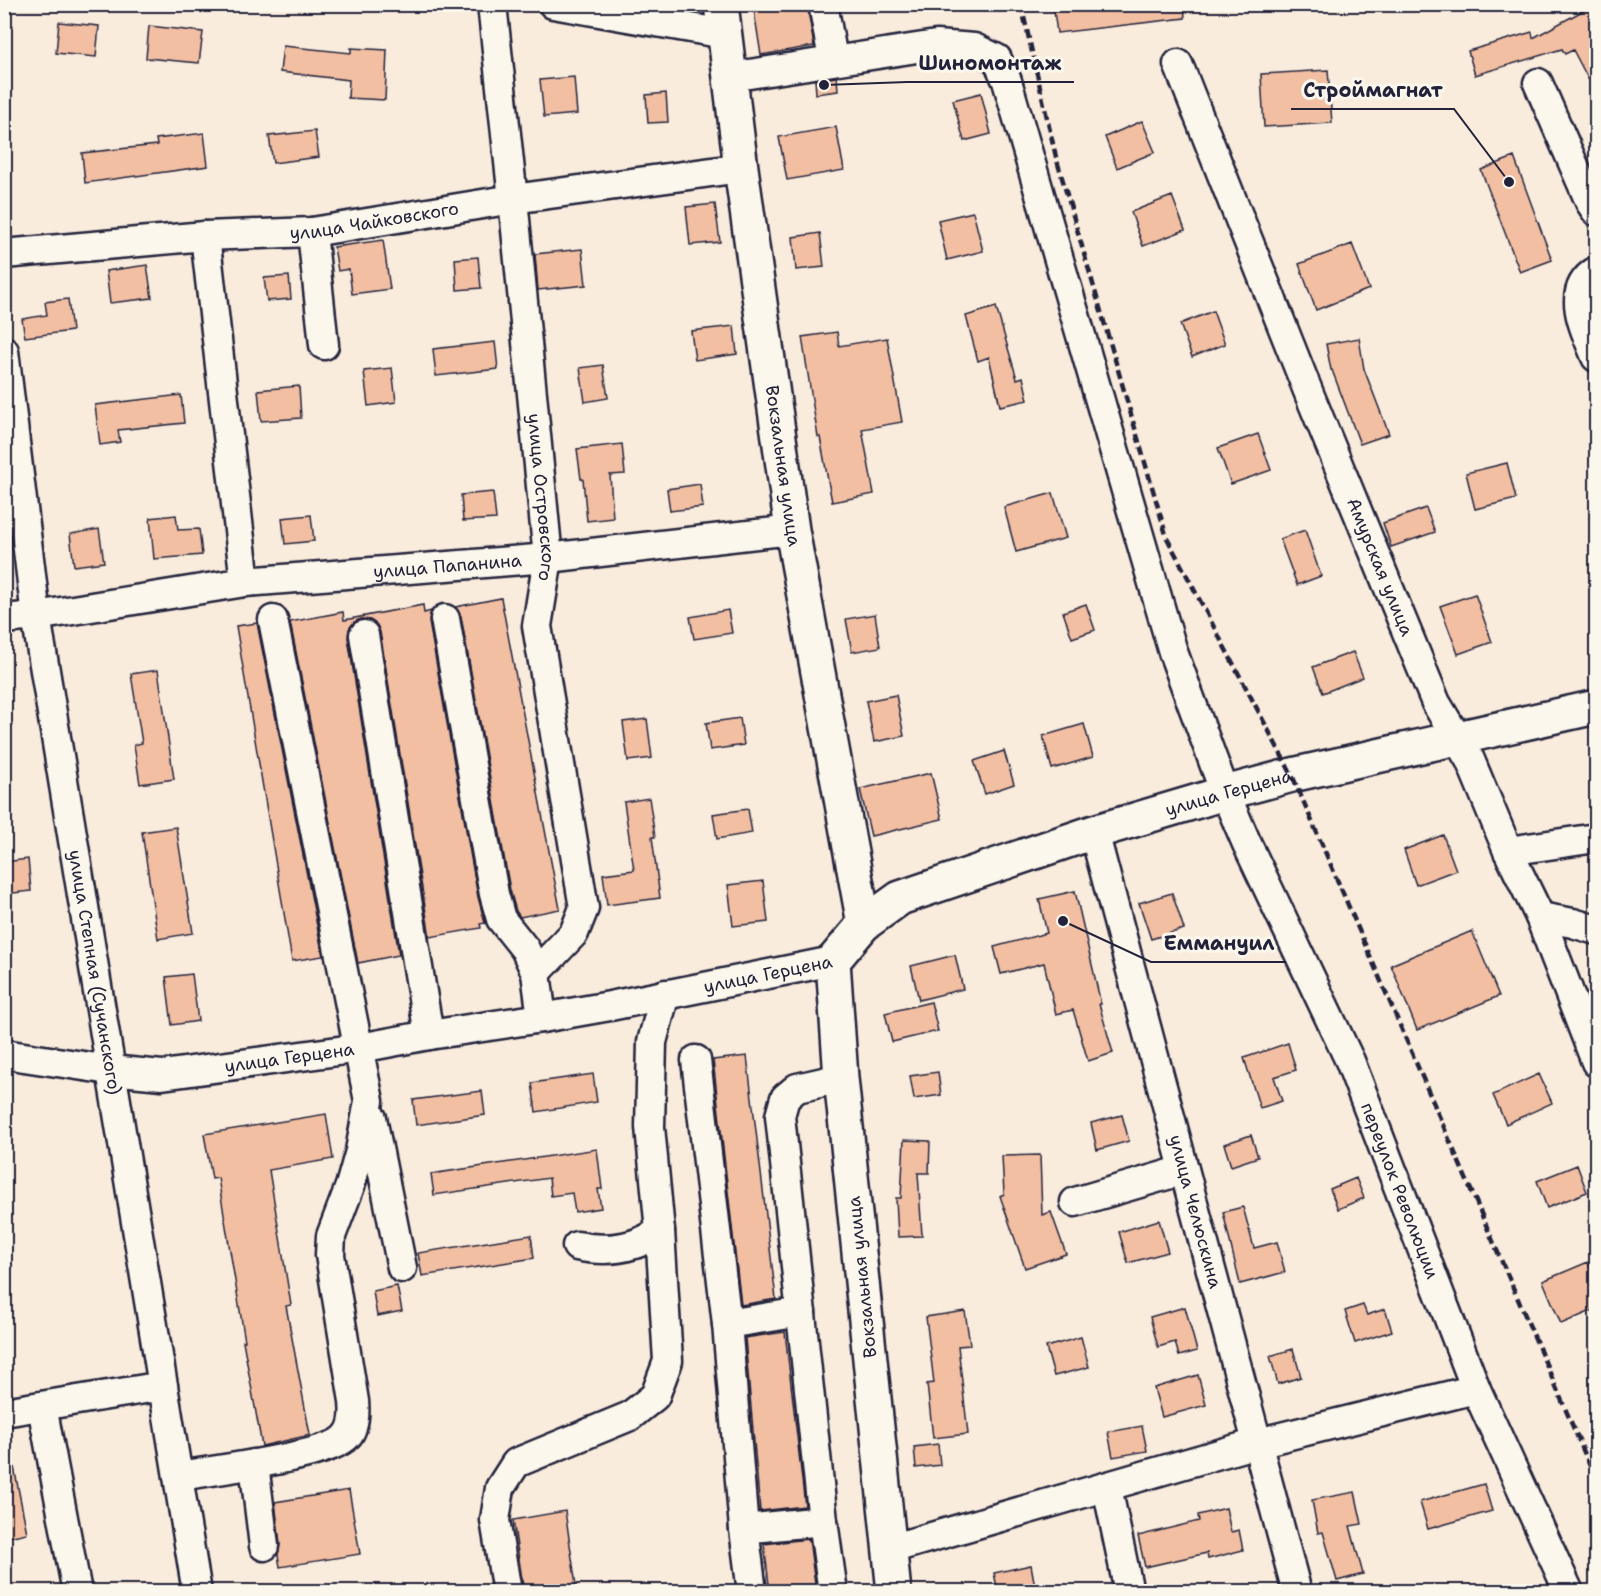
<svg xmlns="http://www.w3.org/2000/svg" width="1601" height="1596" viewBox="0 0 1601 1596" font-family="'Shantell Sans',sans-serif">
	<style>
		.building { fill: #f2bfa3; stroke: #22223b; stroke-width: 1.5 }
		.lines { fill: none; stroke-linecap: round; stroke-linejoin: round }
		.minor-casing { stroke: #22223b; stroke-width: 33 }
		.major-casing { stroke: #22223b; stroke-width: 38 }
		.minor { stroke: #fbf7ec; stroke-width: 28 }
		.major { stroke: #fbf7ec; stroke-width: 33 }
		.rail { stroke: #22223b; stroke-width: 4.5; stroke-dasharray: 9 4.5; stroke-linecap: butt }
		.labels { text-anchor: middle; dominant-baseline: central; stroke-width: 6; stroke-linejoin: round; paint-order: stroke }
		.street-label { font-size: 18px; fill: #22223b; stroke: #fbf7ec }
		.leader { fill: none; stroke: #22223b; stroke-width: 2 }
		.callout-dot { fill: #22223b; stroke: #fbf7ec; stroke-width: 2 }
		.callout-label { font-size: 20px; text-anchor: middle; font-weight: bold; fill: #22223b; stroke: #fbf7ec; stroke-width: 6; stroke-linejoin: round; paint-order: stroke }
	</style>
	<rect width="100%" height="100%" fill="#f9ecdd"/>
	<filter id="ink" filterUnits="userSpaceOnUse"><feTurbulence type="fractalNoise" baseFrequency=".0167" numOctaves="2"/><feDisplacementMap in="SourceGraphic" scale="12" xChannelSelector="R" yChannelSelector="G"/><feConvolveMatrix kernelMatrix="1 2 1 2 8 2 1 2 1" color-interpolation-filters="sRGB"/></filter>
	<g filter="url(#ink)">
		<path class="building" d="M 753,4 L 807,4 L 814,46 L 761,55 Z
			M 1053,4 L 1184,4 L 1185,18 L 1057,33 Z
			M 1595,4 L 1596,4 L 1596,94 L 1573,50 L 1565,54 L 1562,49 L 1475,75 L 1468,51 L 1532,32 L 1533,38 Z
			M 59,22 L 99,26 L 96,57 L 56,53 Z
			M 149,26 L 203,32 L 199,63 L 146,58 Z
			M 283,46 L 351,53 L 351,48 L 387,50 L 385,100 L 348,98 L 349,80 L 280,72 Z
			M 1328,70 L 1332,123 L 1264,127 L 1261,74 Z
			M 574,77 L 577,114 L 544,117 L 540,80 Z
			M 837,77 L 838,91 L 816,94 L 815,80 Z
			M 666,93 L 668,122 L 648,123 L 646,95 Z
			M 981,93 L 991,134 L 964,141 L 953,100 Z
			M 1142,121 L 1155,152 L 1117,168 L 1105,137 Z
			M 836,127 L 844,170 L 787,180 L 779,137 Z
			M 315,131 L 319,157 L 273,163 L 269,136 Z
			M 204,133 L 208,166 L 85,183 L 82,153 L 157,145 L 156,139 Z
			M 1514,157 L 1552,260 L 1520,272 L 1481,170 Z
			M 1172,196 L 1185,230 L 1143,246 L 1131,212 Z
			M 715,204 L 720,242 L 690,245 L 686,207 Z
			M 973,212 L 983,251 L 947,260 L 938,220 Z
			M 820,233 L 824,267 L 796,270 L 793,237 Z
			M 383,240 L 390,289 L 352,294 L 349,269 L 338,271 L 334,247 Z
			M 1352,244 L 1369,289 L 1316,310 L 1299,264 Z
			M 582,249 L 586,285 L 538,290 L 535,254 Z
			M 478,257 L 481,288 L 457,290 L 455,259 Z
			M 147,265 L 152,298 L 110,303 L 106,271 Z
			M 289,276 L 291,299 L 267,301 L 264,278 Z
			M 68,299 L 72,331 L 25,337 L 22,319 L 47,315 L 45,302 Z
			M 996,307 L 1017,379 L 1023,377 L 1028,400 L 1000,406 L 989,357 L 978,361 L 966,316 Z
			M 1213,311 L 1225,344 L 1192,357 L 1180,324 Z
			M 734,326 L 737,354 L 695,360 L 691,331 Z
			M 837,332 L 839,346 L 887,338 L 902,422 L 862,429 L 874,494 L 832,502 L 820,437 L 818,437 L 802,337 Z
			M 1359,338 L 1364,369 L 1389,434 L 1360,444 L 1332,370 L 1331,370 L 1326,344 Z
			M 495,342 L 498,369 L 436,376 L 433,349 Z
			M 603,365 L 608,398 L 585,402 L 580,368 Z
			M 392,368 L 396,402 L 368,406 L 364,371 Z
			M 299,386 L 301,418 L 261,421 L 258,390 Z
			M 181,395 L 184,423 L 118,430 L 120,442 L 100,445 L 95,405 Z
			M 1258,434 L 1271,470 L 1231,484 L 1218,448 Z
			M 622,444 L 625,474 L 610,475 L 613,518 L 587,521 L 583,479 L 581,479 L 577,449 Z
			M 1507,463 L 1516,499 L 1475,509 L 1466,473 Z
			M 700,484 L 703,507 L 670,511 L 667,489 Z
			M 493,492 L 496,519 L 463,521 L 461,495 Z
			M 1053,493 L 1066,538 L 1016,552 L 1004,507 Z
			M 1426,508 L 1435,532 L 1391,547 L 1383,523 Z
			M 176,515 L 178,530 L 199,529 L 202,555 L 154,559 L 150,518 Z
			M 311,515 L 314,541 L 285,544 L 282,518 Z
			M 99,529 L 104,562 L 74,566 L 70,534 Z
			M 1305,530 L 1321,576 L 1297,585 L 1280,539 Z
			M 1475,594 L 1492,642 L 1458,654 L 1440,606 Z
			M 501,598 L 560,909 L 520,917 L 516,911 L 510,890 L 461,616 L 455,607 Z
			M 1086,604 L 1095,630 L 1072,638 L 1063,612 Z
			M 423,605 L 424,613 L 431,611 L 429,622 L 478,897 L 485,923 L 480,924 L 481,928 L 430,937 L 380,632 L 377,625 L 370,620 L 361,619 L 354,622 L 349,629 L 348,638 L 399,955 L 358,963 L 290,622 L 343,612 L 344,620 Z
			M 728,610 L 732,633 L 694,639 L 690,617 Z
			M 875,614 L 880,647 L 852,652 L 846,619 Z
			M 257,623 L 323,956 L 292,961 L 236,626 Z
			M 1353,652 L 1363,677 L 1323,693 L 1313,667 Z
			M 158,670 L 174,779 L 140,784 L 134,745 L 142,743 L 131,674 Z
			M 896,695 L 904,736 L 874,742 L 866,701 Z
			M 740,718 L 744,745 L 710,750 L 706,723 Z
			M 647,719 L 652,758 L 628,761 L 623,722 Z
			M 1084,724 L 1093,757 L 1052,769 L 1043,736 Z
			M 1004,751 L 1014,784 L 985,794 L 974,761 Z
			M 931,773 L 942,819 L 871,836 L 860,789 Z
			M 649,798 L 655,837 L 652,837 L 660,898 L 607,905 L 603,874 L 634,870 L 624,802 Z
			M 748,809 L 752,833 L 717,839 L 713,814 Z
			M 176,827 L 193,933 L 158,939 L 142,832 Z
			M 1443,835 L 1456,870 L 1416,885 L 1404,850 Z
			M 28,859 L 31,891 L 4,894 L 4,862 Z
			M 763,881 L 768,922 L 733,926 L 728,885 Z
			M 1075,891 L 1101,1004 L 1099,1004 L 1113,1053 L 1088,1061 L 1073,1010 L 1056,1014 L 1044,963 L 1001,974 L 994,947 L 1047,933 L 1039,899 Z
			M 1172,893 L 1184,929 L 1151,939 L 1139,903 Z
			M 1472,931 L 1499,996 L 1417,1030 L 1391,965 Z
			M 955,955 L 963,989 L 919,1000 L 911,966 Z
			M 192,974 L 198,1021 L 172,1025 L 166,977 Z
			M 931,1002 L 938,1031 L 892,1042 L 885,1013 Z
			M 1288,1043 L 1296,1070 L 1274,1077 L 1282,1101 L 1260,1108 L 1244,1058 Z
			M 747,1056 L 776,1299 L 741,1305 L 713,1060 Z
			M 938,1072 L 941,1095 L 914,1099 L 910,1076 Z
			M 593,1074 L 597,1102 L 536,1112 L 532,1083 Z
			M 1539,1074 L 1552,1103 L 1506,1124 L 1493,1095 Z
			M 482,1091 L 485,1115 L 416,1125 L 413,1100 Z
			M 326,1114 L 333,1159 L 269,1170 L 291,1305 L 286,1306 L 310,1435 L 262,1446 L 243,1341 L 245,1341 L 218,1178 L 212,1179 L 204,1134 Z
			M 1122,1115 L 1129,1141 L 1097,1150 L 1091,1123 Z
			M 1251,1135 L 1258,1157 L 1231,1166 L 1224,1144 Z
			M 904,1140 L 930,1141 L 929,1173 L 918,1173 L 922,1236 L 898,1237 L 896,1198 L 901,1198 Z
			M 597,1149 L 602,1189 L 598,1189 L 601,1208 L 575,1212 L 572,1193 L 551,1196 L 549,1178 L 434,1195 L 431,1174 Z
			M 1040,1155 L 1042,1215 L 1051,1212 L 1066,1254 L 1025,1268 L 1000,1196 L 1004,1194 L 1002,1156 Z
			M 1577,1165 L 1587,1192 L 1547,1208 L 1537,1181 Z
			M 1356,1178 L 1364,1198 L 1338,1209 L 1330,1189 Z
			M 1243,1207 L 1254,1248 L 1277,1242 L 1285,1272 L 1240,1284 L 1223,1212 Z
			M 1159,1220 L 1168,1252 L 1128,1263 L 1119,1232 Z
			M 531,1235 L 534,1258 L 422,1276 L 418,1253 Z
			M 1588,1262 L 1596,1282 L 1596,1309 L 1561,1324 L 1543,1281 Z
			M 397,1286 L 402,1311 L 377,1316 L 373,1291 Z
			M 1363,1305 L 1367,1315 L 1385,1309 L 1392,1331 L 1355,1343 L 1345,1311 Z
			M 1185,1307 L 1197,1351 L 1179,1356 L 1175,1342 L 1158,1347 L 1150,1317 Z
			M 965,1311 L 970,1345 L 958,1346 L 968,1434 L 933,1438 L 927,1384 L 934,1383 L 926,1317 Z
			M 785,1332 L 805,1506 L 760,1511 L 745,1338 Z
			M 1081,1337 L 1089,1367 L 1054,1376 L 1046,1347 Z
			M 1293,1349 L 1301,1377 L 1278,1384 L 1270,1356 Z
			M 1198,1375 L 1206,1405 L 1162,1417 L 1154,1388 Z
			M 1142,1426 L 1147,1451 L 1113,1457 L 1108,1432 Z
			M 938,1444 L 940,1465 L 916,1468 L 914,1447 Z
			M 14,1467 L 27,1533 L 4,1538 L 4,1468 Z
			M 1484,1484 L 1492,1511 L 1428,1529 L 1420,1502 Z
			M 349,1490 L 360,1554 L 280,1567 L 278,1555 L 280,1544 L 275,1502 Z
			M 1355,1492 L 1362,1524 L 1350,1526 L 1363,1574 L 1337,1581 L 1323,1532 L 1318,1533 L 1312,1500 Z
			M 1226,1508 L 1231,1532 L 1239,1530 L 1243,1550 L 1208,1559 L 1207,1553 L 1145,1567 L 1138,1536 L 1199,1521 L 1198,1515 Z
			M 565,1511 L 577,1592 L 524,1592 L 513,1520 Z
			M 809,1539 L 816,1592 L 770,1592 L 764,1544 Z
			M 1031,1565 L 1036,1592 L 998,1592 L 994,1573 Z"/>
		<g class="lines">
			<defs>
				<g id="minor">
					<path id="s1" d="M 492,4 L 513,199 L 548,558 L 537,626 L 584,908 L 574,933 L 536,973"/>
					<path d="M 553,4 L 725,34"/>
					<path d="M 823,4 L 833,59"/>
					<path id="s2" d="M 1178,64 L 1310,396 L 1436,703 L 1470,760 L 1508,851 L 1540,917 L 1596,1062"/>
					<path id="s3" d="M 730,77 L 936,45 L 974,48 L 997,59 L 1007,81 L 1173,652 L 1225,793 L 1247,844 L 1350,1061 L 1476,1389 L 1569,1592"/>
					<path d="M 1538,83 L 1590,202 L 1596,211"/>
					<path d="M 312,232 L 324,345"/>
					<path d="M 205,236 L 245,582"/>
					<path id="s4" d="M 4,254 L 205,236 L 312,232 L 513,199 L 741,168"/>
					<path d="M 1596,271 C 1564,291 1585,329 1596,357"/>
					<path id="s5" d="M 4,351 L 36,616 L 197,1592"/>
					<path id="s6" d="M 4,619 L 36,616 L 245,582 L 548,558 L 792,530"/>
					<path d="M 445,619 L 494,894 L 501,919 L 525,949 L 536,973 L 542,1018"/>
					<path d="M 364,635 L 429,1035"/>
					<path id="s7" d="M 1094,832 L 1297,1592"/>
					<path d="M 1508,851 L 1596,838"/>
					<path d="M 1540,917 L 1573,923 L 1596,930"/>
					<path id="s8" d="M 4,1054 L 110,1070 L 162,1075 L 360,1048 L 429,1035 L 542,1018 L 610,1006 L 833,961"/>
					<path d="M 696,1060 L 727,1324 L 744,1529 L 752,1592"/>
					<path d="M 372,1118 L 402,1268"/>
					<path d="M 1075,1202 L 1184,1170"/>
					<path d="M 577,1246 C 606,1252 635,1249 660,1231"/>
					<path d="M 727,1324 L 801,1312"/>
					<path d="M 42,1406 L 77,1592"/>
					<path d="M 4,1412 L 163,1386"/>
					<path d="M 254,1464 L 264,1546"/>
					<path d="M 179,1476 C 209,1471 331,1456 347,1436 C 355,1427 355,1412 354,1401 L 330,1255 L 331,1236 L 350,1186 L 360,1151 L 369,1101 L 273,620"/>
					<path d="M 1107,1487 L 1129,1592"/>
					<path d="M 744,1529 L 823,1521"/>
					<path d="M 890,1549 L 1257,1443 L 1476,1389"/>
					<path d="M 507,1592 L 495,1520 L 500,1488 L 516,1463 L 630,1416 L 655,1396 L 668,1361 L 660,1231 L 650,1127 L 652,1042 L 665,994"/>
					<path d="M 833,1592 L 823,1521 L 780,1116 L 785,1098 L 797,1088 L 841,1078"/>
				</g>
				<g id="major">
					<path id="s9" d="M 721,4 L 741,168 L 792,530 L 864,924"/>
					<path id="s10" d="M 894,1592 L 841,1078 L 833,961 L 864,924 L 900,898 L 1094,832 L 1225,793 L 1292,775 L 1596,707"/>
				</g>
			</defs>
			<use href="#minor" class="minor-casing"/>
			<use href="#major" class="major-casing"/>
			<use href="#minor" class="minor"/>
			<use href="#major" class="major"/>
			<path class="rail" d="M 1021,4 L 1056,157 L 1167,538 L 1292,775 L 1596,1480"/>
		</g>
	</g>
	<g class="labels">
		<g class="street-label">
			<text stroke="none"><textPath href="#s4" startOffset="372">улица Чайковского</textPath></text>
			<text stroke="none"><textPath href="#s9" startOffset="466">Вокзальная улица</textPath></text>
			<text stroke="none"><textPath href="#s1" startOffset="496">улица Островского</textPath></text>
			<text stroke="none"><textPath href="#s6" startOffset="447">улица Папанина</textPath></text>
			<text stroke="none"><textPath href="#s2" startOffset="542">Амурская улица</textPath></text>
			<text stroke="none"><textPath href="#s10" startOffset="1072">улица Герцена</textPath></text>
			<text stroke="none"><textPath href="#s8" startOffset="774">улица Герцена</textPath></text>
			<text stroke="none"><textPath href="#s5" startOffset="628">улица Степная (Сучанского)</textPath></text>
			<text stroke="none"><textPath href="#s8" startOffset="288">улица Герцена</textPath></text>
			<text stroke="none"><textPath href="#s3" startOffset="1476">переулок Революции</textPath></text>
			<text stroke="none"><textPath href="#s7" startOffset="393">улица Челюскина</textPath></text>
			<text transform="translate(862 1277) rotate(-96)">Вокзальная улица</text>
		</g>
	</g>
	<path class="leader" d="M824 85L907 82H1074M1509 182L1454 109H1291M1063 921L1151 962H1286"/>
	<g class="callout-dot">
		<circle cx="824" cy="85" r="6"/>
		<circle cx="1509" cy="182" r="6"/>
		<circle cx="1063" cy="921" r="6"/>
	</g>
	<g class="callout-label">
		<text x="990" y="70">Шиномонтаж</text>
		<text x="1373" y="97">Строймагнат</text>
		<text x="1219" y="950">Еммануил</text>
	</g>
	<rect width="1601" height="1596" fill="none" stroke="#fbf7ec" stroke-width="24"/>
	<rect x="12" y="12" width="1577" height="1572" fill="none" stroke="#22223b" stroke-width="2" filter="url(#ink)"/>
</svg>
